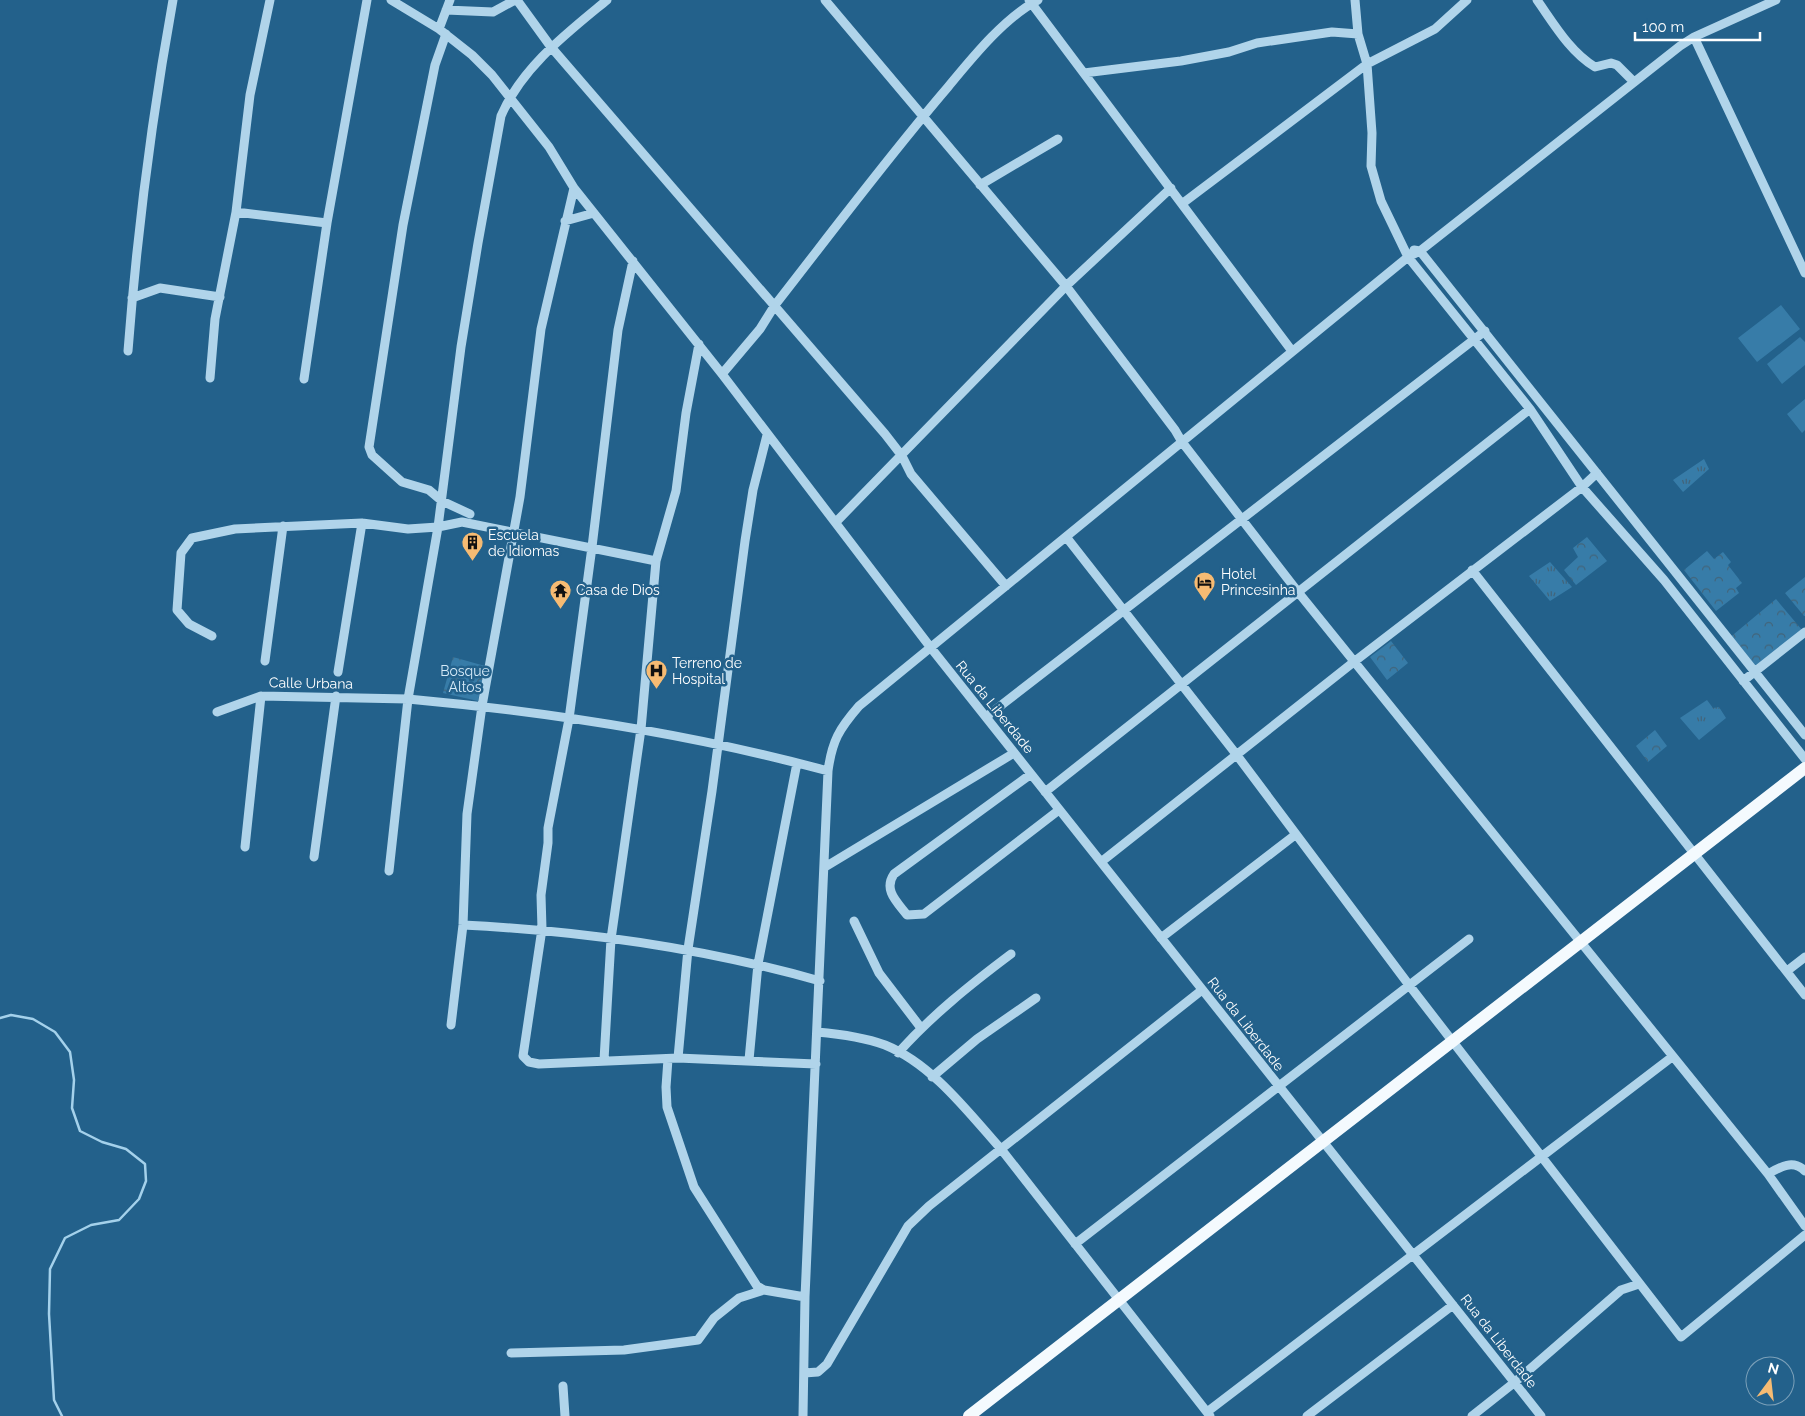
<svg xmlns="http://www.w3.org/2000/svg" width="1805" height="1416" viewBox="0 0 1805 1416" font-family="Raleway,sans-serif">
	<style>
		.grass { fill: url(#grass-tufts) }
		.forest { fill: url(#forest-crowns) }
		.garden { fill: #377ca8 }
		.lines { fill: none; stroke-linecap: round; stroke-linejoin: round }
		.stream { stroke: #a4d1eb; stroke-width: 2.5 }
		.minor { stroke: #b0d4ea; stroke-width: 9 }
		.major { stroke: #f4fafe; stroke-width: 12 }
		.labels { text-anchor: middle; dominant-baseline: central; stroke-width: 5; stroke-linejoin: round; paint-order: stroke }
		.poi-label { font-size: 14px; fill: #fff; stroke: #23618b; text-anchor: start }
		.park-label { font-size: 14px; fill: #d5eaf8; stroke: #23618b }
		.street-label { font-size: 14px; fill: #fff; stroke: #23618b }
	</style>
	<defs>
		<pattern id="grass-tufts" width="24" height="20" patternUnits="userSpaceOnUse" patternTransform="scale(1.25)"><rect width="24" height="20" fill="#377ca8"/><path d="M3 7l-1-3M5 7V3M7 7l1-3M15 17l-1-3M17 17v-4M19 17l1-3" fill="none" stroke="#42647a"/></pattern>
		<pattern id="forest-crowns" width="20" height="18" patternUnits="userSpaceOnUse" patternTransform="scale(1.25)"><rect width="20" height="18" fill="#377ca8"/><path d="M2 6a3 3 0 1 1 6 0M12 15a3 3 0 1 1 6 0" fill="none" stroke="#42647a"/></pattern>
	</defs>
	<rect width="100%" height="100%" fill="#23618b"/>
	<path class="grass" d="M 1704,459 L 1709,469 L 1683,492 L 1673,480 Z
		M 1550,562 L 1572,587 L 1550,601 L 1529,576 Z
		M 1707,700 L 1713,708 L 1719,707 L 1726,718 L 1699,740 L 1680,718 Z"/>
	<path class="forest" d="M 1587,537 L 1607,561 L 1576,585 L 1564,570 L 1578,557 L 1573,548 Z
		M 1707,551 L 1714,559 L 1723,552 L 1731,562 L 1728,565 L 1742,583 L 1736,588 L 1739,593 L 1716,611 L 1684,570 Z
		M 1805,577 L 1805,616 L 1804,616 L 1785,593 Z
		M 1776,599 L 1802,630 L 1755,670 L 1728,639 Z
		M 1391,641 L 1408,663 L 1387,680 L 1370,657 Z
		M 453,657 L 485,666 L 478,701 L 443,693 Z
		M 1655,730 L 1667,746 L 1648,762 L 1636,746 Z"/>
	<path class="garden" d="M 1781,305 L 1800,329 L 1757,362 L 1738,338 Z
		M 1800,337 L 1805,342 L 1805,365 L 1782,384 L 1767,364 Z
		M 1805,399 L 1805,430 L 1802,433 L 1787,414 Z"/>
	<g class="lines">
		<path class="stream" d="M 0,1018 L 11,1015 L 33,1019 L 55,1032 L 70,1052 L 74,1080 L 72,1108 L 80,1131 L 102,1142 L 126,1149 L 145,1164 L 146,1181 L 139,1199 L 119,1220 L 91,1225 L 65,1238 L 50,1269 L 49,1314 L 54,1400 L 62,1416"/>
		<path class="minor" d="M 391,0 L 439,29 L 472,55 L 492,75 L 549,147 L 574,188 L 722,374 L 931,648 L 1541,1416
			M 517,0 L 551,47 L 885,434 L 902,456 L 911,474 L 1006,586
			M 607,0 C 567,33 522,67 501,116 L 478,243 L 461,347 L 438,527 L 408,699 C 549,712 691,734 828,771
			M 825,0 L 1066,286 L 1175,430 L 1182,442 L 1298,592 L 1768,1174 L 1805,1226
			M 1029,0 L 1292,351
			M 1355,0 L 1358,34 L 1367,64 L 1372,133 L 1371,166 L 1381,201 L 1408,257 L 1530,409 L 1582,487 L 1664,580 L 1805,759
			M 1537,0 C 1554,24 1570,52 1595,67 L 1611,63 L 1617,65 L 1634,82
			M 446,10 L 493,12 L 515,0
			M 439,29 L 450,0
			M 446,34 L 435,65 L 403,225 L 369,447 L 372,455 L 402,482 L 429,490 L 442,501 L 470,514
			M 1694,37 L 1805,273
			M 1084,73 L 1181,61 L 1229,52 L 1257,43 L 1332,32 L 1358,34
			M 980,185 L 1058,139
			M 1183,203 L 1367,64 L 1435,29 L 1467,0
			M 236,212 L 327,223
			M 565,221 L 594,213
			M 1414,250 L 1420,251 L 1805,735
			M 633,261 L 618,330 L 592,547 L 569,719 L 548,828 L 548,843 L 541,895 L 542,929 L 523,1056 L 529,1062 L 539,1064 L 678,1058 L 816,1064
			M 132,298 L 160,288 L 220,297
			M 128,351 C 137,233 152,116 173,0
			M 722,374 L 760,329 L 775,305 C 832,232 888,157 948,87 C 972,58 1004,18 1038,0
			M 210,378 L 215,319 L 236,212 L 250,95 L 270,0
			M 304,379 L 327,223 L 367,0
			M 836,522 L 1066,286 L 1171,188
			M 1067,538 L 1236,754 L 1409,985 L 1681,1337 L 1805,1235
			M 1472,570 L 1805,995
			M 212,636 L 189,624 L 177,610 L 181,553 L 192,538 L 235,529 L 362,523 L 408,529 L 438,527 L 462,522 L 656,561
			M 265,661 L 283,526
			M 338,672 L 362,523
			M 1743,681 L 1805,632
			M 217,712 L 261,696 L 408,699 L 389,871
			M 986,717 L 1485,331
			M 1031,774 L 894,874 C 883,890 897,902 907,915 L 924,914 L 1059,810
			M 1045,792 L 1530,409
			M 245,847 L 261,696
			M 314,857 L 336,696
			M 1101,862 L 1355,661 L 1582,487 L 1597,473
			M 825,867 L 1014,753
			M 854,921 L 879,973 L 921,1028
			M 463,925 C 584,931 703,948 820,981
			M 1161,938 L 1295,835
			M 1787,971 L 1805,957
			M 451,1025 L 463,925 L 467,814 L 482,706 L 520,497 L 541,329 L 574,188
			M 817,1032 C 840,1034 863,1037 885,1045 C 932,1064 968,1112 1001,1149 L 1210,1416
			M 898,1053 C 932,1015 971,984 1011,954
			M 678,1058 L 688,949 L 712,791 L 745,541 L 753,490 L 767,435
			M 668,1059 L 666,1087 L 667,1107 L 694,1187 L 757,1286 L 764,1290 L 805,1297
			M 604,1060 L 611,939 L 641,729 L 656,561 L 676,491 L 686,413 L 699,344
			M 749,1060 L 758,964 L 797,763
			M 932,1077 L 977,1039 L 1036,998
			M 1768,1174 C 1780,1167 1793,1159 1805,1171
			M 1075,1244 L 1469,939
			M 511,1353 L 624,1350 L 698,1340 L 714,1318 L 739,1298 L 764,1290
			M 804,1373 L 818,1372 L 827,1364 L 908,1226 L 929,1206 L 1202,990
			M 563,1386 L 565,1416
			M 1207,1412 L 1672,1057
			M 803,1416 L 805,1297 L 828,771 C 832,741 839,729 859,706 L 1408,257 L 1420,251 L 1680,46 L 1694,37 L 1776,0
			M 1307,1416 L 1453,1305
			M 1472,1416 L 1515,1382 L 1621,1290 L 1639,1284"/>
		<path class="major" d="M 969,1416 L 1805,768"/>
	</g>
	<defs>
		<symbol id="building-pin" viewBox="-11 -11 22 30"><path d="M0 17L-7.5 6A9.5 9.5 0 1 1 7.5 6Z" fill="#f6bb73" stroke="#23618b"/><path d="M-4-6H4V6H1V3H-1V6H-4ZM-2.5-4.3h1.7v1.8h-1.7ZM.8-4.3h1.7v1.8H.8ZM-2.5-1h1.7V.8h-1.7ZM.8-1h1.7V.8H.8Z" fill="#111"/></symbol>
		<symbol id="hotel-pin" viewBox="-11 -11 22 30"><path d="M0 17L-7.5 6A9.5 9.5 0 1 1 7.5 6Z" fill="#f6bb73" stroke="#23618b"/><path d="M-6-4.5h1.5V1H6V5H4.5V3h-9V5H-6ZM-4 0a1.8 1.8 0 1 1 3.6 0ZM.5 0V-2.5h3Q6-2.5 6 0Z" fill="#111"/></symbol>
		<symbol id="temple-pin" viewBox="-11 -11 22 30"><path d="M0 17L-7.5 6A9.5 9.5 0 1 1 7.5 6Z" fill="#f6bb73" stroke="#23618b"/><path d="M0-6L5-2H3V0L6.5 2.5H4V6H1.5V3h-3V6H-4V2.5H-6.5L-3 0V-2H-5Z" fill="#111"/></symbol>
		<symbol id="hospital-pin" viewBox="-11 -11 22 30"><path d="M0 17L-7.5 6A9.5 9.5 0 1 1 7.5 6Z" fill="#f6bb73" stroke="#23618b"/><path d="M-5-5h3v3.5h4V-5h3V5h-3V1.5h-4V5h-3Z" fill="#111"/></symbol>
	</defs>
	<g fill-rule="evenodd">
		<use href="#building-pin" x="460" y="530" width="25" height="34"/>
		<use href="#hotel-pin" x="1192" y="570" width="25" height="34"/>
		<use href="#temple-pin" x="548" y="578" width="25" height="34"/>
		<use href="#hospital-pin" x="644" y="658" width="25" height="34"/>
	</g>
	<g class="labels">
		<g class="poi-label">
			<text x="488" y="535">Escuela<tspan x="488" dy="16">de Idiomas</tspan></text>
			<text x="1221" y="574">Hotel<tspan x="1221" dy="16">Princesinha</tspan></text>
			<text x="576" y="590">Casa de Dios</text>
			<text x="672" y="663">Terreno de<tspan x="672" dy="16">Hospital</tspan></text>
		</g>
		<g class="park-label">
			<text x="465" y="671">Bosque<tspan x="465" dy="16">Altos</tspan></text>
		</g>
		<g class="street-label">
			<text transform="translate(311 683) rotate(1)">Calle Urbana</text>
			<text transform="translate(995 707) rotate(51)">Rua da Liberdade</text>
			<text transform="translate(1246 1024) rotate(52)">Rua da Liberdade</text>
			<text transform="translate(1499 1341) rotate(52)">Rua da Liberdade</text>
		</g>
	</g>
	<g transform="translate(1770 1381) rotate(15)"><circle r="24" fill="#23618b" stroke="#7ba0b9"/>
	<path d="M0-4L9 19L0 12L-9 19Z" fill="#f6bb73"/>
	<text y="-8" font-size="14" font-weight="bold" text-anchor="middle" fill="#ffffff">N</text>
	</g>
	<path d="M1635 32v8h125v-8" fill="none" stroke="#ffffff" stroke-width="2.5"/>
	<text x="1642" y="32" font-size="15" fill="#ffffff" stroke="#23618b" stroke-width="4" paint-order="stroke">100 m</text>
</svg>
